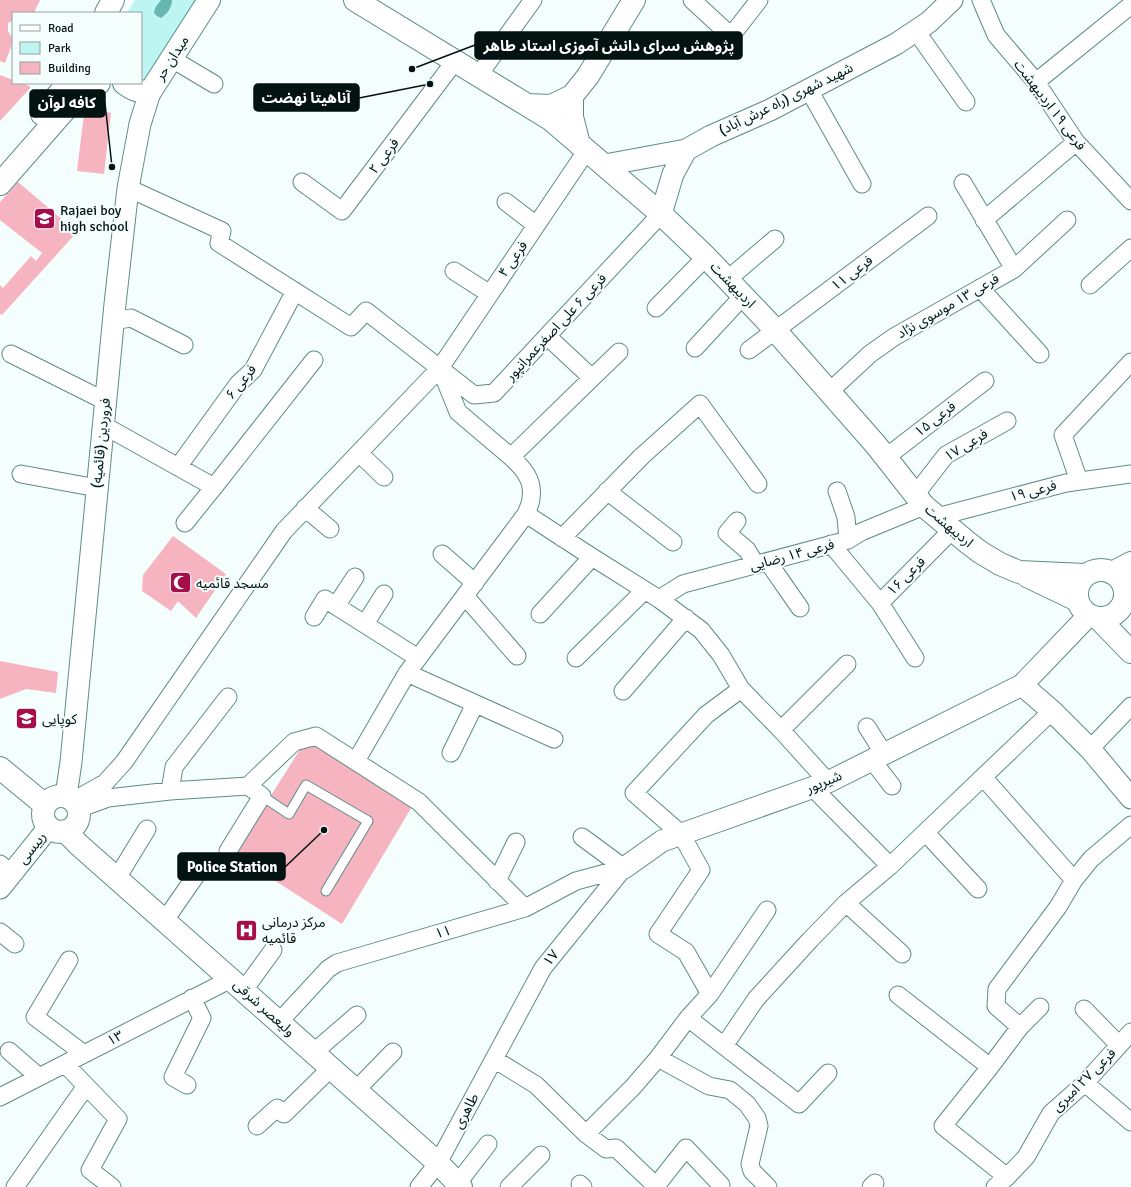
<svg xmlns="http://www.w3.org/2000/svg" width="1131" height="1187" viewBox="0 0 1131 1187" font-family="Signika,'Noto Sans Arabic',sans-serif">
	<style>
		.green { fill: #bcf5f1 }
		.water { fill: #68b6b2 }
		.building { fill: #f5b4c0 }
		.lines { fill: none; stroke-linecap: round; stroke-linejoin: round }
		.service-casing { stroke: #5e8b88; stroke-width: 11 }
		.minor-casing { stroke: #5e8b88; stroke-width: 19 }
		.tertiary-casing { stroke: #5e8b88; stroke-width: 23 }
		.secondary-casing { stroke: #5e8b88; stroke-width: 24 }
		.service { stroke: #fff; stroke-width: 9 }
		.minor { stroke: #fff; stroke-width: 17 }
		.tertiary { stroke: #fff; stroke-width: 21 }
		.secondary { stroke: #fff; stroke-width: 22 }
		.labels { text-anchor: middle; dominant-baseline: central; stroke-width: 4; stroke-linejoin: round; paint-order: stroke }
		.street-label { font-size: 14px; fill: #031312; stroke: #f4fefd }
		.poi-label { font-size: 14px; fill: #031312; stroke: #f4fefd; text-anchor: start }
		.leader { fill: none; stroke: #031312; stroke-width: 1.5 }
		.callout-dot { fill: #031312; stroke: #f4fefd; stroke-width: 1.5 }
		.callout { fill: #031312; stroke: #031312; stroke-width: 1.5 }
		.callout-label { font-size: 15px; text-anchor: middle; font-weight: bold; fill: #fff }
	</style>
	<rect width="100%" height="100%" fill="#f4fefd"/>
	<path class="green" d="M 135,0 L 199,0 L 145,81 L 141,78 L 141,13 L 127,13 Z"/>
	<path class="water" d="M 161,0 L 172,0 C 172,7 167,14 161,18 L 157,16 L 154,13 L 155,8 Z"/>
	<path class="building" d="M 0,0 L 40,0 L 34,13 L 13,13 L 13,20 L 8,23 L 8,31 L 13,39 L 13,42 L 5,63 L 0,61 Z
		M 0,75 L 13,80 L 13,83 L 22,83 L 31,87 L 0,121 Z
		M 85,106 L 111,113 L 104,174 L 77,171 Z
		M 18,182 L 77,232 L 2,315 L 0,314 L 0,285 L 3,288 L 31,256 L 36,261 L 42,253 L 0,220 L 0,202 Z
		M 173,536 L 226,574 L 196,618 L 178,601 L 171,611 L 142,591 L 143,575 Z
		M 0,661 L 58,672 L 56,693 L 26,689 L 0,699 Z
		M 314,744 L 413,805 L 342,924 L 234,854 L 301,748 Z"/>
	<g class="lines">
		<defs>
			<path id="service" d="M 262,796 L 289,814 L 306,785 L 368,821 L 326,891"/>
			<path id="minor" d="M 692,0 L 731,36 L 759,0
				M 981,0 L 996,35 L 1036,82 L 1076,142 L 1131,201
				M 916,31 L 966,102
				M 172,59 L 214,84
				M 478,76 L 533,0
				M 1036,82 L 1131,5
				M 809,90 L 862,184
				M 302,182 L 342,211 L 455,61
				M 963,183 L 1014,269
				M 128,188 L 222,231 L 219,243 L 351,327 L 366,311 L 474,395 L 494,393 L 661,214
				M 506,202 L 536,225
				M 984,220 L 1076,142
				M 454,271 L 490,294
				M 728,279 L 775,239
				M 1090,285 L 1131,248
				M 980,288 L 1040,354
				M 656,308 L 706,257
				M 113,321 L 131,318 L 184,345
				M 547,336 L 592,378 L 619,352
				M 695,348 L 744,295
				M 749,350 L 928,216
				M 11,354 L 105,401
				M 441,370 L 458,412 L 511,457 L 592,378
				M 829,392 L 870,354 L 894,337 L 1014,269 L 1067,220
				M 103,425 L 214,487 L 314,360
				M 359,453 L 384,477
				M 885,458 L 985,381
				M 178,467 L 238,384 L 253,370 L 295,291
				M 21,474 L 97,488
				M 1079,481 L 1063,435 L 1131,362
				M 607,491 L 673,542
				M 837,491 L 846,517 L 848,540
				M 915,495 L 946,455 L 1007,421
				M 305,508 L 330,529
				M 526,514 L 592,557 L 659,599 L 701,630 L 721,655 L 741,689 L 781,730 L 828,782
				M 937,517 L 1066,483 L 1131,474
				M 737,521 L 727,533 L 747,550 L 756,565
				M 185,523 L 214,487
				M 562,538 L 642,456 L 700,404 L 758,484
				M 831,544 L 880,603 L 952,530
				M 442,554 L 475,583
				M 768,562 L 800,608
				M 465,596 L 517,656
				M 659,599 L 683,584 L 848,540 L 861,532 L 924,506
				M 880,603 L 915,658
				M 336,606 L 355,577
				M 540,614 L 592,557
				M 314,617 L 325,599 L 418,658
				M 365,624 L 384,594
				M 576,658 L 645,590
				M 407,673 L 554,739
				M 623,691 L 686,618
				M 867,727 L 884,754
				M 781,730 L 847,664
				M 1090,749 L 1131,706
				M 451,753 L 475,704
				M 872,760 L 892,786
				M 356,761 L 407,673 L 526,514 C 528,509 531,503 531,498 C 534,480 523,468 511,457
				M 983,777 L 1074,880
				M 812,787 L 890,866
				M 170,791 L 174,767 L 228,697
				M 73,801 L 105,783 L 124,762 L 284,531 L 440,368 L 587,150
				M 78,809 L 108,798 L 170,791 L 248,786 L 294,742 L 316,736 L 419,802 L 525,908
				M 926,833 L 978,889
				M 582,837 L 624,868
				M 228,851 L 262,796 L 248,786
				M 0,864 L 12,874
				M 117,878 L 147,829
				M 497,881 L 516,842
				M 846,903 L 902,954
				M 165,920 L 197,874
				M 0,932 L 15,944
				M 69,960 L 35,1017 L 84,1054
				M 244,990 L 273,950
				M 710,994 L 686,952 L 658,934 L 701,870 L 681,834 L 634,793 L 706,715 L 741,689
				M 898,995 L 990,1067
				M 1084,1009 L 1119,1045
				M 688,1018 L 710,994 L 767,910
				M 279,1022 L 328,969 L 337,963 L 525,908 L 576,881 L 624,868
				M 1020,1027 L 996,1006 L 997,989 L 1058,907 L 1074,880 L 1091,859 L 1131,825
				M 724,1046 L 756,999 L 810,940 L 846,903 L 890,866 L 1052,711
				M 9,1051 L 39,1077
				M 313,1053 L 357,1015
				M 658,1058 L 709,1086 L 730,1090 L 747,1104 L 757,1118 L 759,1126 L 750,1164 L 752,1171 L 768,1187
				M 494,1059 L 536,1085 L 586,1134 L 606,1149 L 616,1148 L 656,1186 L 686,1148 L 721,1185
				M 65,1064 L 118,1119 L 90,1170 L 112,1187
				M 1085,1083 L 1131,1122
				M 187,1085 L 173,1077 L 202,1018 L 192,998
				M 356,1090 L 393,1052
				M 0,1097 L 231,979
				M 257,1126 L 277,1108 L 284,1114 L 331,1068
				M 586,1134 L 633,1087 L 658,1058 L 688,1018 L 799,1104 L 828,1073
				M 1007,1177 L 943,1126 L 990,1067 L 1020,1027 L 1040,1007
				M 457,1184 L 488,1144
				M 580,1184 L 583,1187
				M 15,1187 L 86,1086
				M 419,1187 L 438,1163 L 543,968 L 624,868
				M 509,1187 L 541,1155
				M 871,1187 L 875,1183
				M 995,1187 L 1007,1177 L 1026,1157 L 1051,1113 L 1085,1083 L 1131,1032"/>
			<path id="tertiary" d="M 605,165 L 686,150 L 711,136 L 770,110 L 896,44 L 929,22 L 952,0
				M 661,214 L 673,174 L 686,150
				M 1022,685 L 1052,711 L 1090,749 L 1131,798
				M 66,796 L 71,762 L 115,304 L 128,188 L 140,124 L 150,92
				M 624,868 L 662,841 L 828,782 L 1022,685 L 1089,615
				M 0,888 L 49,827"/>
			<path id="secondary" d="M 355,0 L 550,119 L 661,214 L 706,257 L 767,321 L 876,445 L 924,506 L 967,542 L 980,552 L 1000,564 L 1019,572 L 1085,575
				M 106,13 L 113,0
				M 124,83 C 133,90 139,92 150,92 L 209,0
				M 572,96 L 588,76 L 634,0
				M 527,105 L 551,106 L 572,96 L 572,117 L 579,144
				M 42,114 L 68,83
				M 0,184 L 77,96 L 91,86 L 99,83
				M1077 594a24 24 0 1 1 48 0a24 24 0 1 1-48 0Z
				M 1112,573 L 1131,563
				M 1027,576 L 1077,600
				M 1098,618 L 1131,652
				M 0,768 L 45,805
				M43 814a18 18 0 1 1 36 0a18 18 0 1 1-36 0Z
				M 65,831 L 79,845 L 438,1163 L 461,1187"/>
		</defs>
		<use href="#service" class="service-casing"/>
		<use href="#minor" class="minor-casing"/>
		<use href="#tertiary" class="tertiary-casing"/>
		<use href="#secondary" class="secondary-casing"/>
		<use href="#service" class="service"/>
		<use href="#minor" class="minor"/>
		<use href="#tertiary" class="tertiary"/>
		<use href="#secondary" class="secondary"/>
	</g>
	<defs>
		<symbol id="school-square" viewBox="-11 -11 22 22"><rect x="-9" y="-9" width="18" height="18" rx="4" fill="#a50e4a" stroke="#f4fefd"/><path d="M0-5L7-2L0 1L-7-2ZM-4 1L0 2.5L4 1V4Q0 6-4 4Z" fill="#fff"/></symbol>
		<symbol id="mosque-square" viewBox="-11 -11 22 22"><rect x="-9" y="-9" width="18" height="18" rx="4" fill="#a50e4a" stroke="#f4fefd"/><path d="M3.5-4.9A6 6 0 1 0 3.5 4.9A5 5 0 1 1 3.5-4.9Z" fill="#fff"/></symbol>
		<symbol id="hospital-square" viewBox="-11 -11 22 22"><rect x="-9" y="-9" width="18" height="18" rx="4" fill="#a50e4a" stroke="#f4fefd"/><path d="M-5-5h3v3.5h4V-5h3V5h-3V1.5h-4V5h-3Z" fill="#fff"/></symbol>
	</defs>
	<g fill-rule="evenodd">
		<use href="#school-square" x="32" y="206" width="25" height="25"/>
		<use href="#mosque-square" x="168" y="570" width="25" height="25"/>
		<use href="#school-square" x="14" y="706" width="25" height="25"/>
		<use href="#hospital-square" x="234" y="918" width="25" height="25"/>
	</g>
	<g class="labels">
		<g class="street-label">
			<text transform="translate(172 58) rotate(-57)">میدان حر</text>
			<text transform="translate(786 99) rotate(-26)">شهید شهری (راه عرش آباد)</text>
			<text transform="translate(1050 105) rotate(53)">فرعی ۱۹ اردیبهشت</text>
			<text transform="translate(384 156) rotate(-53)">فرعی ۲</text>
			<text transform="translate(513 259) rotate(-56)">فرعی ۴</text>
			<text transform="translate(852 273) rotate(-37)">فرعی ۱۱</text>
			<text transform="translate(733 285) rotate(46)">اردیبهشت</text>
			<text transform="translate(948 306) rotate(-30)">فرعی ۱‍۳ موسوی نژاد</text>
			<text transform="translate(556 327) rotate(-47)">فرعی ۶ علی اصغرعمرانپور</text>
			<text transform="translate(241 382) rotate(-51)">فرعی ۶</text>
			<text transform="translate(935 419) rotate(-38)">فرعی ۱۵</text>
			<text transform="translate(101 443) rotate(-84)">فروردین (قائمیه)</text>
			<text transform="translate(966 445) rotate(-32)">فرعی ۱۷</text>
			<text transform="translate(1033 491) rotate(-15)">فرعی ۱۹</text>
			<text transform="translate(949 526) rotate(40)">اردیبهشت</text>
			<text transform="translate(792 555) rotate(-15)">فرعی ۱۴ رضایی</text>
			<text transform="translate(906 576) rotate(-45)">فرعی ۱۶</text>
			<text transform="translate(824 782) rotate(-23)">شیرپور</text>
			<text transform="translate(32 848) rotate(-52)">رییسی</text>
			<text transform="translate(443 932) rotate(-16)">۱۱</text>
			<text transform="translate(551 958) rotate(-52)">۱۷</text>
			<text transform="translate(264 1008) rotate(42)">ولیعصر شرقی</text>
			<text transform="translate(115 1038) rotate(-27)">۱۳</text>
			<text transform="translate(1084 1080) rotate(-45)">فرعی ۲۷ امیری</text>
			<text transform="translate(466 1111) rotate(-62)">طاهری</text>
		</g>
		<g class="poi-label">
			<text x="60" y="210">Rajaei boy<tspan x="60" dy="16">high school</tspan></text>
			<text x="196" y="583">مسجد قائمیه</text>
			<text x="42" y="719">کوپایی</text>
			<text x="262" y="922">مرکز درمانی<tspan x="262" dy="16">قائمیه</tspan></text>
		</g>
	</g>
	<path class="leader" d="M412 69L475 45M430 84L359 98M112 167L105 103M324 830L285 867"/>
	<g class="callout-dot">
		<circle cx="412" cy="69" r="4"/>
		<circle cx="430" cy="84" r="4"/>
		<circle cx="112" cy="167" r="4"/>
		<circle cx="324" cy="830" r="4"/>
	</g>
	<g class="callout">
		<rect x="475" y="32" width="267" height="27" rx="4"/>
		<rect x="254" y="84" width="105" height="27" rx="4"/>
		<rect x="30" y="90" width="75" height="27" rx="4"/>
		<rect x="178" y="853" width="107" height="27" rx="4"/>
	</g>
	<g class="callout-label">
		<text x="609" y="51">پژوهش سرای دانش آموزی استاد طاهر</text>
		<text x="306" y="103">آناهیتا نهضت</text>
		<text x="67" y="108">کافه لوآن</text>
		<text x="232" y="872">Police Station</text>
	</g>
	<rect x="12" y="12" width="130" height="72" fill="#f4fefd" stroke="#94a09f"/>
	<rect x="20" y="25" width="20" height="6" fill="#ffffff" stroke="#94a09f"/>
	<text x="48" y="32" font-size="12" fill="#031312">Road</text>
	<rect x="20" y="42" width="20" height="12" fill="#bcf5f1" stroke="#94a09f"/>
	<text x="48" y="52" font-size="12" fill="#031312">Park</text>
	<rect x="20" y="62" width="20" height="12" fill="#f5b4c0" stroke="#94a09f"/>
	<text x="48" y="72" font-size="12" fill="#031312">Building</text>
</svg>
